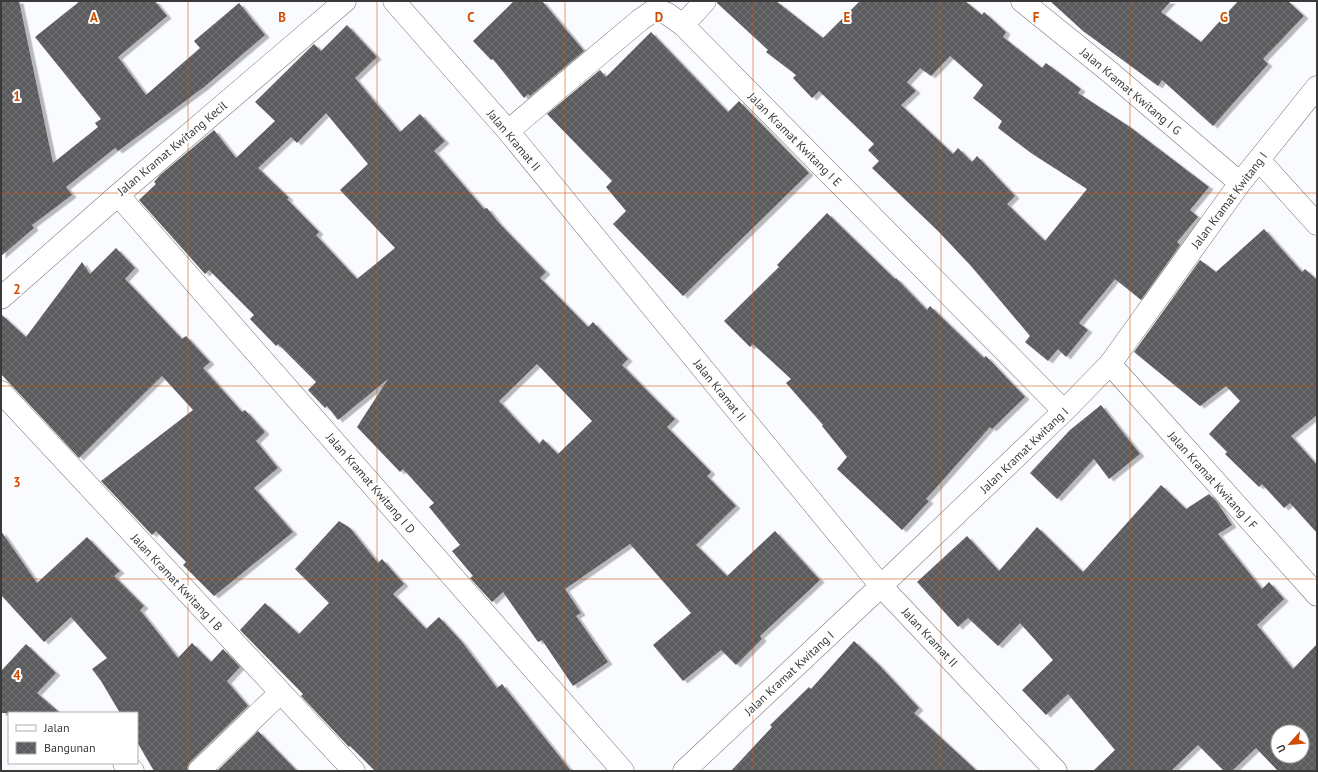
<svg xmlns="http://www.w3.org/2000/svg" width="1318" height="772" viewBox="0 0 1318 772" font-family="'PT Sans',sans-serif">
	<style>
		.building { fill: url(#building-cross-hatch); fill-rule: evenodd; filter: url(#shadow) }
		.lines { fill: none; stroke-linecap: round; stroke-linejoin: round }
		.street-casing { stroke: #757678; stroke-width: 23 }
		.street { stroke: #fff; stroke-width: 22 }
		.grid { fill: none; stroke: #d04d00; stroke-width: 1; stroke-opacity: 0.55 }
		.labels { text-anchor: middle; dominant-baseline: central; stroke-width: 4; stroke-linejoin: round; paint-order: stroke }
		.street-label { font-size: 12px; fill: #3a3a3b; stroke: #fff }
		.grid-label { font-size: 13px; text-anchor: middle; font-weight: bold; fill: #d04d00; stroke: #fff; stroke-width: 4; stroke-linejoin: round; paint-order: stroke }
	</style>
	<defs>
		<pattern id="building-cross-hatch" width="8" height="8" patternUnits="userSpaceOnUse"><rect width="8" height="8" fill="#5b5c5e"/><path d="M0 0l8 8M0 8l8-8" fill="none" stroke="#707172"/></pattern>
		<filter id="shadow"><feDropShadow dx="4.5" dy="2.5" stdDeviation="0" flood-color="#0004"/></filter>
	</defs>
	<rect width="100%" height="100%" fill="#fafbfe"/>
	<path class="building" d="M 1,1 L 19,1 L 53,163 L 98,127 L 95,123 L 101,119 L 35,37 L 80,1 L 155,1 L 167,16 L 118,57 L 146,95 L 200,48 L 194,41 L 239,3 L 265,35 L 204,87 L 118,151 L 115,148 L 66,187 L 72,195 L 32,225 L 34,228 L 1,256 Z
		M 514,1 L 542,1 L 584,51 L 530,96 L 528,94 L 524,98 L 493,59 L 491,60 L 473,41 Z
		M 717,1 L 776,1 L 823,38 L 860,1 L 965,1 L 982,15 L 984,12 L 1006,32 L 1003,37 L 1042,68 L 1046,63 L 1081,89 L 1078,93 L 1130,127 L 1209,187 L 1190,210 L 1198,217 L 1177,242 L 1180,245 L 1141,300 L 1115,279 L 1079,323 L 1088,330 L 1066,357 L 1058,349 L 1048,361 L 1025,342 L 1030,336 L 971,266 L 938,231 L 872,168 L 879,161 L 868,150 L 874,144 L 819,91 L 812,98 L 793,78 L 796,75 L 766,52 L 768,50 L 717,3 ZM 950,56 L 983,85 L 973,98 L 1002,121 L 998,128 L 1031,153 L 1087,189 L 1045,241 L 1007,204 L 1015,196 L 977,156 L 972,162 L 958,148 L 953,154 L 901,105 L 916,91 L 907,82 L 920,68 L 931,76 Z
		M 1050,1 L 1171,1 L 1161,12 L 1201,42 L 1238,1 L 1288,1 L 1304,16 L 1263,59 L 1268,64 L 1213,126 L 1162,80 L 1158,86 L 1083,31 Z
		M 347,25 L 377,57 L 355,78 L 400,132 L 420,114 L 445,141 L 434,151 L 484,209 L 487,208 L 498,222 L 546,272 L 540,278 L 588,327 L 593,322 L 628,359 L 622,365 L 675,419 L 667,427 L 711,472 L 707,476 L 736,506 L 696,545 L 727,576 L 775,531 L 820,580 L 760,636 L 762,639 L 736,665 L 721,650 L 683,681 L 653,645 L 691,613 L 630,544 L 565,589 L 581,613 L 576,616 L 608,662 L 573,686 L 542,640 L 538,642 L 503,592 L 492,602 L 470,578 L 473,576 L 452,551 L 460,545 L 429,507 L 434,503 L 403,469 L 400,472 L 357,427 L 388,379 L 338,420 L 327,406 L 325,408 L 308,390 L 316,382 L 278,344 L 276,346 L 250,319 L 254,315 L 209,270 L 205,274 L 139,200 L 156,184 L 154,182 L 160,175 L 214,130 L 236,158 L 275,121 L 255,102 L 314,44 L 321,51 ZM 326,113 L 368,164 L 340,190 L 395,248 L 357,279 L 316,235 L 319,232 L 287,199 L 289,198 L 258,168 L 291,137 L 297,143 ZM 537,364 L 592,421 L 558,454 L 543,439 L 539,444 L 499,401 Z
		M 651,32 L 728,112 L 739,101 L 809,173 L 683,296 L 613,224 L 626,211 L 606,187 L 612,181 L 547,114 L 600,70 L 606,77 Z
		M 827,213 L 895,279 L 896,278 L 927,310 L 930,306 L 984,358 L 986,356 L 1025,397 L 992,429 L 990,427 L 926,499 L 929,501 L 902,530 L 837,469 L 847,457 L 822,426 L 823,425 L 786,383 L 791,379 L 753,344 L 750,347 L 724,321 L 779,267 L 777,265 Z
		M 1264,229 L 1302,272 L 1305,269 L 1317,280 L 1317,415 L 1291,436 L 1317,465 L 1317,533 L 1290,503 L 1284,508 L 1262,484 L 1259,487 L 1225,454 L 1227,452 L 1209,434 L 1240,401 L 1226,386 L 1200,406 L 1134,352 L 1200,260 L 1216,272 Z
		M 116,248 L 135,268 L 125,279 L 182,339 L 186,336 L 210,362 L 203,368 L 242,412 L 245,410 L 265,432 L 256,441 L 278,468 L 254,488 L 293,532 L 214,596 L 183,565 L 186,562 L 156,531 L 152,535 L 101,481 L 193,410 L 162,376 L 79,458 L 1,374 L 1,314 L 26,337 L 82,262 L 90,274 Z
		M 1101,405 L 1140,454 L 1109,479 L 1094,459 L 1057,499 L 1030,473 L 1070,430 Z
		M 1161,485 L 1186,509 L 1209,494 L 1217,502 L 1232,525 L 1218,534 L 1262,589 L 1269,582 L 1284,599 L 1257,625 L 1293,669 L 1317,644 L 1317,771 L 1278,771 L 1256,748 L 1232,771 L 1224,771 L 1198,745 L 1171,771 L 1093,771 L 1115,750 L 1068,694 L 1046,715 L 1022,690 L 1053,660 L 1020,623 L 998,646 L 968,618 L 958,627 L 917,582 L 967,536 L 999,571 L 1037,527 L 1083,572 ZM 1278,732 L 1302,732 L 1302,756 L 1278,756 Z
		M 339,521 L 350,528 L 378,563 L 382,559 L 404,584 L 393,594 L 426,629 L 439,617 L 462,642 L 497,688 L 502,684 L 571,771 L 375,771 L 350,746 L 349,747 L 301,696 L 303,694 L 240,630 L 265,603 L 299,634 L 329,603 L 295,569 Z
		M 1,531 L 37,583 L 87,537 L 120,571 L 114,576 L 144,606 L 140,610 L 178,658 L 192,643 L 211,662 L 223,649 L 240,667 L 227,681 L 248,706 L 190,762 L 187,767 L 187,771 L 154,771 L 137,742 L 137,713 L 120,713 L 101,681 L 92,669 L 107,658 L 71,617 L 44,642 L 1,595 Z
		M 854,641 L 879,665 L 919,708 L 914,713 L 977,771 L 731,771 L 772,727 L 770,725 L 809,687 L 811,689 Z
		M 26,644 L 56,673 L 37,693 L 60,713 L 1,713 L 1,671 Z
		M 258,731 L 297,771 L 217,771 Z"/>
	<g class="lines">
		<defs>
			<path id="street" d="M 394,1 L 508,131 L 881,586 L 1056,771
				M 1022,1 L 1111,73 L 1240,183
				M 683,25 L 705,1
				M 508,131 L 640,20 L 653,11 L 666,13 L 683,25 L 1064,411
				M 1259,160 L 1317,224
				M 118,195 L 623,771
				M 1,298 L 118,195 L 345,1
				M 1110,364 L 1317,595
				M 1,392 L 354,771
				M 124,763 L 133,771
				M 199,771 L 280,693
				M 684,771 L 881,586 L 1064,411 L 1110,364 L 1240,183 L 1317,87"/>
		</defs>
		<use href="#street" class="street-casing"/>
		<use href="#street" class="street"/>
	</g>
	<path class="grid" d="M 188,1 L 188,771M 377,1 L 377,771M 565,1 L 565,771M 753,1 L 753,771M 941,1 L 941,771M 1130,1 L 1130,771M 1,193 L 1317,193M 1,386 L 1317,386M 1,579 L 1317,579"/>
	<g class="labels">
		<g class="street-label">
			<text transform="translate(1131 91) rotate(40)">Jalan Kramat Kwitang I G</text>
			<text transform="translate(795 139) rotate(45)">Jalan Kramat Kwitang I E</text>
			<text transform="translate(514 140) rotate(50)">Jalan Kramat II</text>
			<text transform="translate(172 148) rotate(-40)">Jalan Kramat Kwitang Kecil</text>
			<text transform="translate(1229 200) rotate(-53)">Jalan Kramat Kwitang I</text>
			<text transform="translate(720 390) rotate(51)">Jalan Kramat II</text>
			<text transform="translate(1024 450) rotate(-44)">Jalan Kramat Kwitang I</text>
			<text transform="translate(1213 480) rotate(48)">Jalan Kramat Kwitang I F</text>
			<text transform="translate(371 483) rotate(49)">Jalan Kramat Kwitang I D</text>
			<text transform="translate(177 582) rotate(47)">Jalan Kramat Kwitang I B</text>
			<text transform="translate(930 637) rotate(47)">Jalan Kramat II</text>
			<text transform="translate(789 673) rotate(-43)">Jalan Kramat Kwitang I</text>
		</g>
	</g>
	<g class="grid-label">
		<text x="94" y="22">A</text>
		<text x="282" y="22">B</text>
		<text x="471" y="22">C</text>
		<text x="659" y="22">D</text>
		<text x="847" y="22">E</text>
		<text x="1036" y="22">F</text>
		<text x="1224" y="22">G</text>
		<text x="17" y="101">1</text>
		<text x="17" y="294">2</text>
		<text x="17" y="487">3</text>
		<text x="17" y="680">4</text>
	</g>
	<rect width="1318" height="772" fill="none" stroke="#3a3a3b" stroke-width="4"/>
	<rect x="8" y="712" width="130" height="52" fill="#ffffff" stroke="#b0b0b1"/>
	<rect x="16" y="725" width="20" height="6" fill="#ffffff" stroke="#b0b0b1"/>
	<text x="44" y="732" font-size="12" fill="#3a3a3b">Jalan</text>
	<rect x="16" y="742" width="20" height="12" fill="url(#building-cross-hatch)" stroke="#b0b0b1"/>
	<text x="44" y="752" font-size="12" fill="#3a3a3b">Bangunan</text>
	<g transform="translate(1290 744) rotate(243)"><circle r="19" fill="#ffffff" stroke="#b0b0b1"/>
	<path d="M0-3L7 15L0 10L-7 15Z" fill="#d04d00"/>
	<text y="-6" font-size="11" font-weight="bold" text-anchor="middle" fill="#3a3a3b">U</text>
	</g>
</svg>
